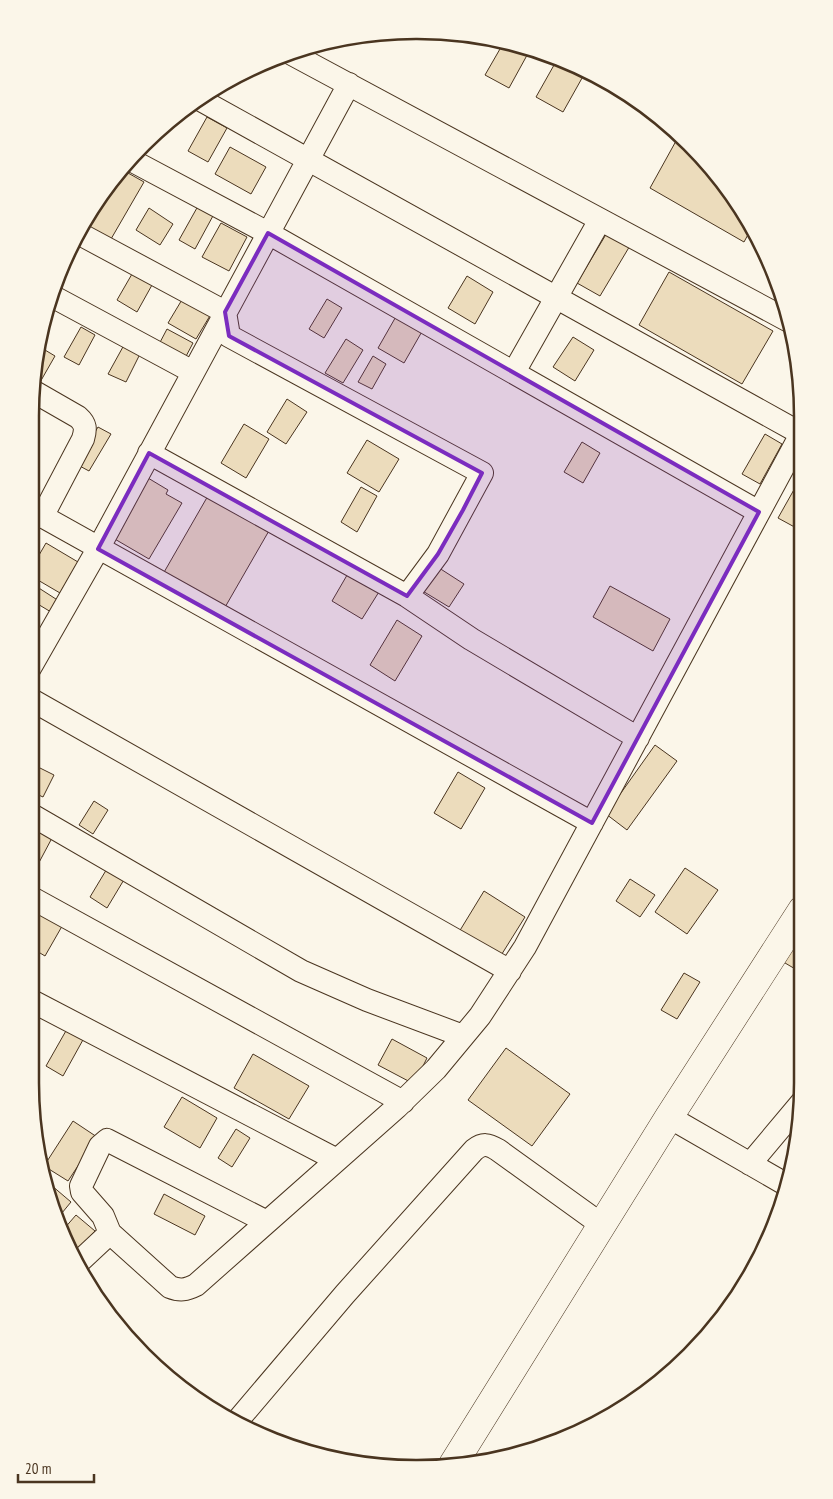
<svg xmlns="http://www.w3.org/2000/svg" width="833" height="1499" viewBox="0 0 833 1499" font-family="'PT Sans Narrow',sans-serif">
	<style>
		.building { fill: #ecdcbc; stroke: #4a3520 }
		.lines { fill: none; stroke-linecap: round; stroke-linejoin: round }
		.minor-casing { stroke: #4a3520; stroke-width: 24 }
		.tertiary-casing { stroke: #4a3520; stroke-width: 29 }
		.minor { stroke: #fbf6e9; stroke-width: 22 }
		.tertiary { stroke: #fbf6e9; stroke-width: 28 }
		.marked { fill: #7b2cbf; fill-opacity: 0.2; stroke: #7b2cbf; stroke-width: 4; stroke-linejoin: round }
		.rim { fill: none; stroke: #4a3520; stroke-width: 2.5 }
	</style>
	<rect width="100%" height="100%" fill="#fbf6e9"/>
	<path class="building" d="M 504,42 L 531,48 L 509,88 L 485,75 Z
		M 558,58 L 586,71 L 563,112 L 536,97 Z
		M 207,117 L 227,128 L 208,162 L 188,151 Z
		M 676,141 L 698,153 L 738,202 L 751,229 L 744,242 L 650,188 Z
		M 230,147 L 266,167 L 251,194 L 215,174 Z
		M 121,169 L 144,182 L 111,239 L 82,223 Z
		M 198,206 L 214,214 L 195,249 L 179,240 Z
		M 149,208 L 173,224 L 160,245 L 136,230 Z
		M 221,223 L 247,237 L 229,271 L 202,257 Z
		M 608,231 L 631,244 L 600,296 L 577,283 Z
		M 669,272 L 773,331 L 742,384 L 639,325 Z
		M 132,274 L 152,285 L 137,312 L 117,300 Z
		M 467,276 L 493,292 L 475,324 L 448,308 Z
		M 183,298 L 211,314 L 196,339 L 168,323 Z
		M 327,299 L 342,308 L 324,338 L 309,329 Z
		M 398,313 L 424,328 L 404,363 L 378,348 Z
		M 81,327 L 95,335 L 79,365 L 64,357 Z
		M 167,329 L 193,343 L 183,362 L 157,348 Z
		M 573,337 L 594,350 L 575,381 L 553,367 Z
		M 346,339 L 363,350 L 343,383 L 325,373 Z
		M 124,345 L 140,354 L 126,382 L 108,374 Z
		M 40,347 L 55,356 L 39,384 L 33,381 Z
		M 373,356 L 386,364 L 372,389 L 358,382 Z
		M 287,399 L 307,412 L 286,444 L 267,432 Z
		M 244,424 L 269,439 L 246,478 L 221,463 Z
		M 98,427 L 111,434 L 89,471 L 76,464 Z
		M 765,434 L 782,444 L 760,484 L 742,474 Z
		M 367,440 L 399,459 L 379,492 L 347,473 Z
		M 582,442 L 600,453 L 583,483 L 564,472 Z
		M 148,478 L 168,490 L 166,494 L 182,503 L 149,559 L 113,538 Z
		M 800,479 L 800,530 L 778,518 Z
		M 361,487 L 377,496 L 357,532 L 341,522 Z
		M 209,494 L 270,529 L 224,609 L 163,574 Z
		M 46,543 L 78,562 L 60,593 L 31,576 L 31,569 Z
		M 436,566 L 464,584 L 449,607 L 421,590 Z
		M 350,570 L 382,587 L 362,619 L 332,601 Z
		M 31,583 L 59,601 L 51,612 L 31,600 Z
		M 610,586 L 670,619 L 653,651 L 593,617 Z
		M 397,620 L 422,636 L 395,681 L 370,665 Z
		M 655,745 L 677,761 L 627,830 L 606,814 Z
		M 34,765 L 54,775 L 43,797 L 30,791 L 30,772 Z
		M 458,772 L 485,788 L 461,829 L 434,813 Z
		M 94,801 L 108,810 L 93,834 L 79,825 Z
		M 34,828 L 52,838 L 35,870 L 30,867 L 30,836 Z
		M 108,867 L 125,878 L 107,908 L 90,897 Z
		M 685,868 L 718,890 L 687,934 L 655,912 Z
		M 630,879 L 655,895 L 640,917 L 616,901 Z
		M 484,891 L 525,917 L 500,957 L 459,932 Z
		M 30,901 L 65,921 L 45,956 L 30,947 Z
		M 792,940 L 802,946 L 802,973 L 780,960 Z
		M 684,973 L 700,982 L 677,1019 L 661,1010 Z
		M 67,1029 L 84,1038 L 63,1076 L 46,1066 Z
		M 392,1039 L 427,1058 L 414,1084 L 378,1065 Z
		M 506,1048 L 570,1094 L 532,1146 L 468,1100 Z
		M 253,1054 L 309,1086 L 289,1119 L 234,1088 Z
		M 182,1097 L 217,1118 L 200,1148 L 164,1127 Z
		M 73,1121 L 97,1137 L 68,1181 L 44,1166 Z
		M 236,1129 L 250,1138 L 232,1167 L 218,1158 Z
		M 51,1185 L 71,1202 L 57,1219 L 50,1206 L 47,1189 Z
		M 164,1194 L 205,1216 L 195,1235 L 154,1214 Z
		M 76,1215 L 95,1231 L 75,1253 L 63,1230 Z"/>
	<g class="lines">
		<defs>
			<path id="minor" d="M 290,53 L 789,321
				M 199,99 L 800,433
				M 129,159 L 268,233 L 759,512
				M 78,233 L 225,312 L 229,336 L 482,473 L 438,554 L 407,596
				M 50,295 L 193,372
				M 514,372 L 600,220
				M 31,390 L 78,417 C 86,424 86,429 83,439 L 42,517
				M 149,453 L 407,596 L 471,639 L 638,738
				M 31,510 L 592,823
				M 30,668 L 98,549 L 349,84
				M 30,699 L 510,971
				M 30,814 L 301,971 L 367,1000 L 463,1036
				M 30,897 L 403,1102
				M 30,1000 L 337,1160
				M 669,1117 L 787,1185
				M 750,1164 L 802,1102
				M 110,1233 L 103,1216 L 82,1192 L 81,1186 L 100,1146 L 107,1140 L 267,1222
				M 80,1261 L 110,1233 L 170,1287 C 180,1291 186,1290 196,1285 L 397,1107 L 436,1069 L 480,1016 L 525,947 L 800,436
				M 238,1420 L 345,1294 L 474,1150 C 483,1143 488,1144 498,1150 L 602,1225"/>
			<path id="tertiary" d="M 452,1466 L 669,1117 L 802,910"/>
		</defs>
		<use href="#minor" class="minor-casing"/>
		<use href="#tertiary" class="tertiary-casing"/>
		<use href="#minor" class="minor"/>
		<use href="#tertiary" class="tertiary"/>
	</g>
	<path class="marked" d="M 268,233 L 759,512 L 592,823 L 98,549 L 149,453 L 407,596 L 438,554 L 463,510 L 482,473 L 229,336 L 225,312 Z"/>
	<path d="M0 0H833V1499H0ZM416 39H417A377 377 0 0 1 794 416V1083A377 377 0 0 1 417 1460H416A377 377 0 0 1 39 1083V416A377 377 0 0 1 416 39Z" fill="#fbf6e9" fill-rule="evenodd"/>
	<path class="rim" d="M416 39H417A377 377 0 0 1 794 416V1083A377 377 0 0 1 417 1460H416A377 377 0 0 1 39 1083V416A377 377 0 0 1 416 39Z"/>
	<path d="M18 1474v8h76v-8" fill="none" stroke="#4a3520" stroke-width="2.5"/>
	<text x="25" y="1474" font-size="15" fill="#4a3520" stroke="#fbf6e9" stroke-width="4" paint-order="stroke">20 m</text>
</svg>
